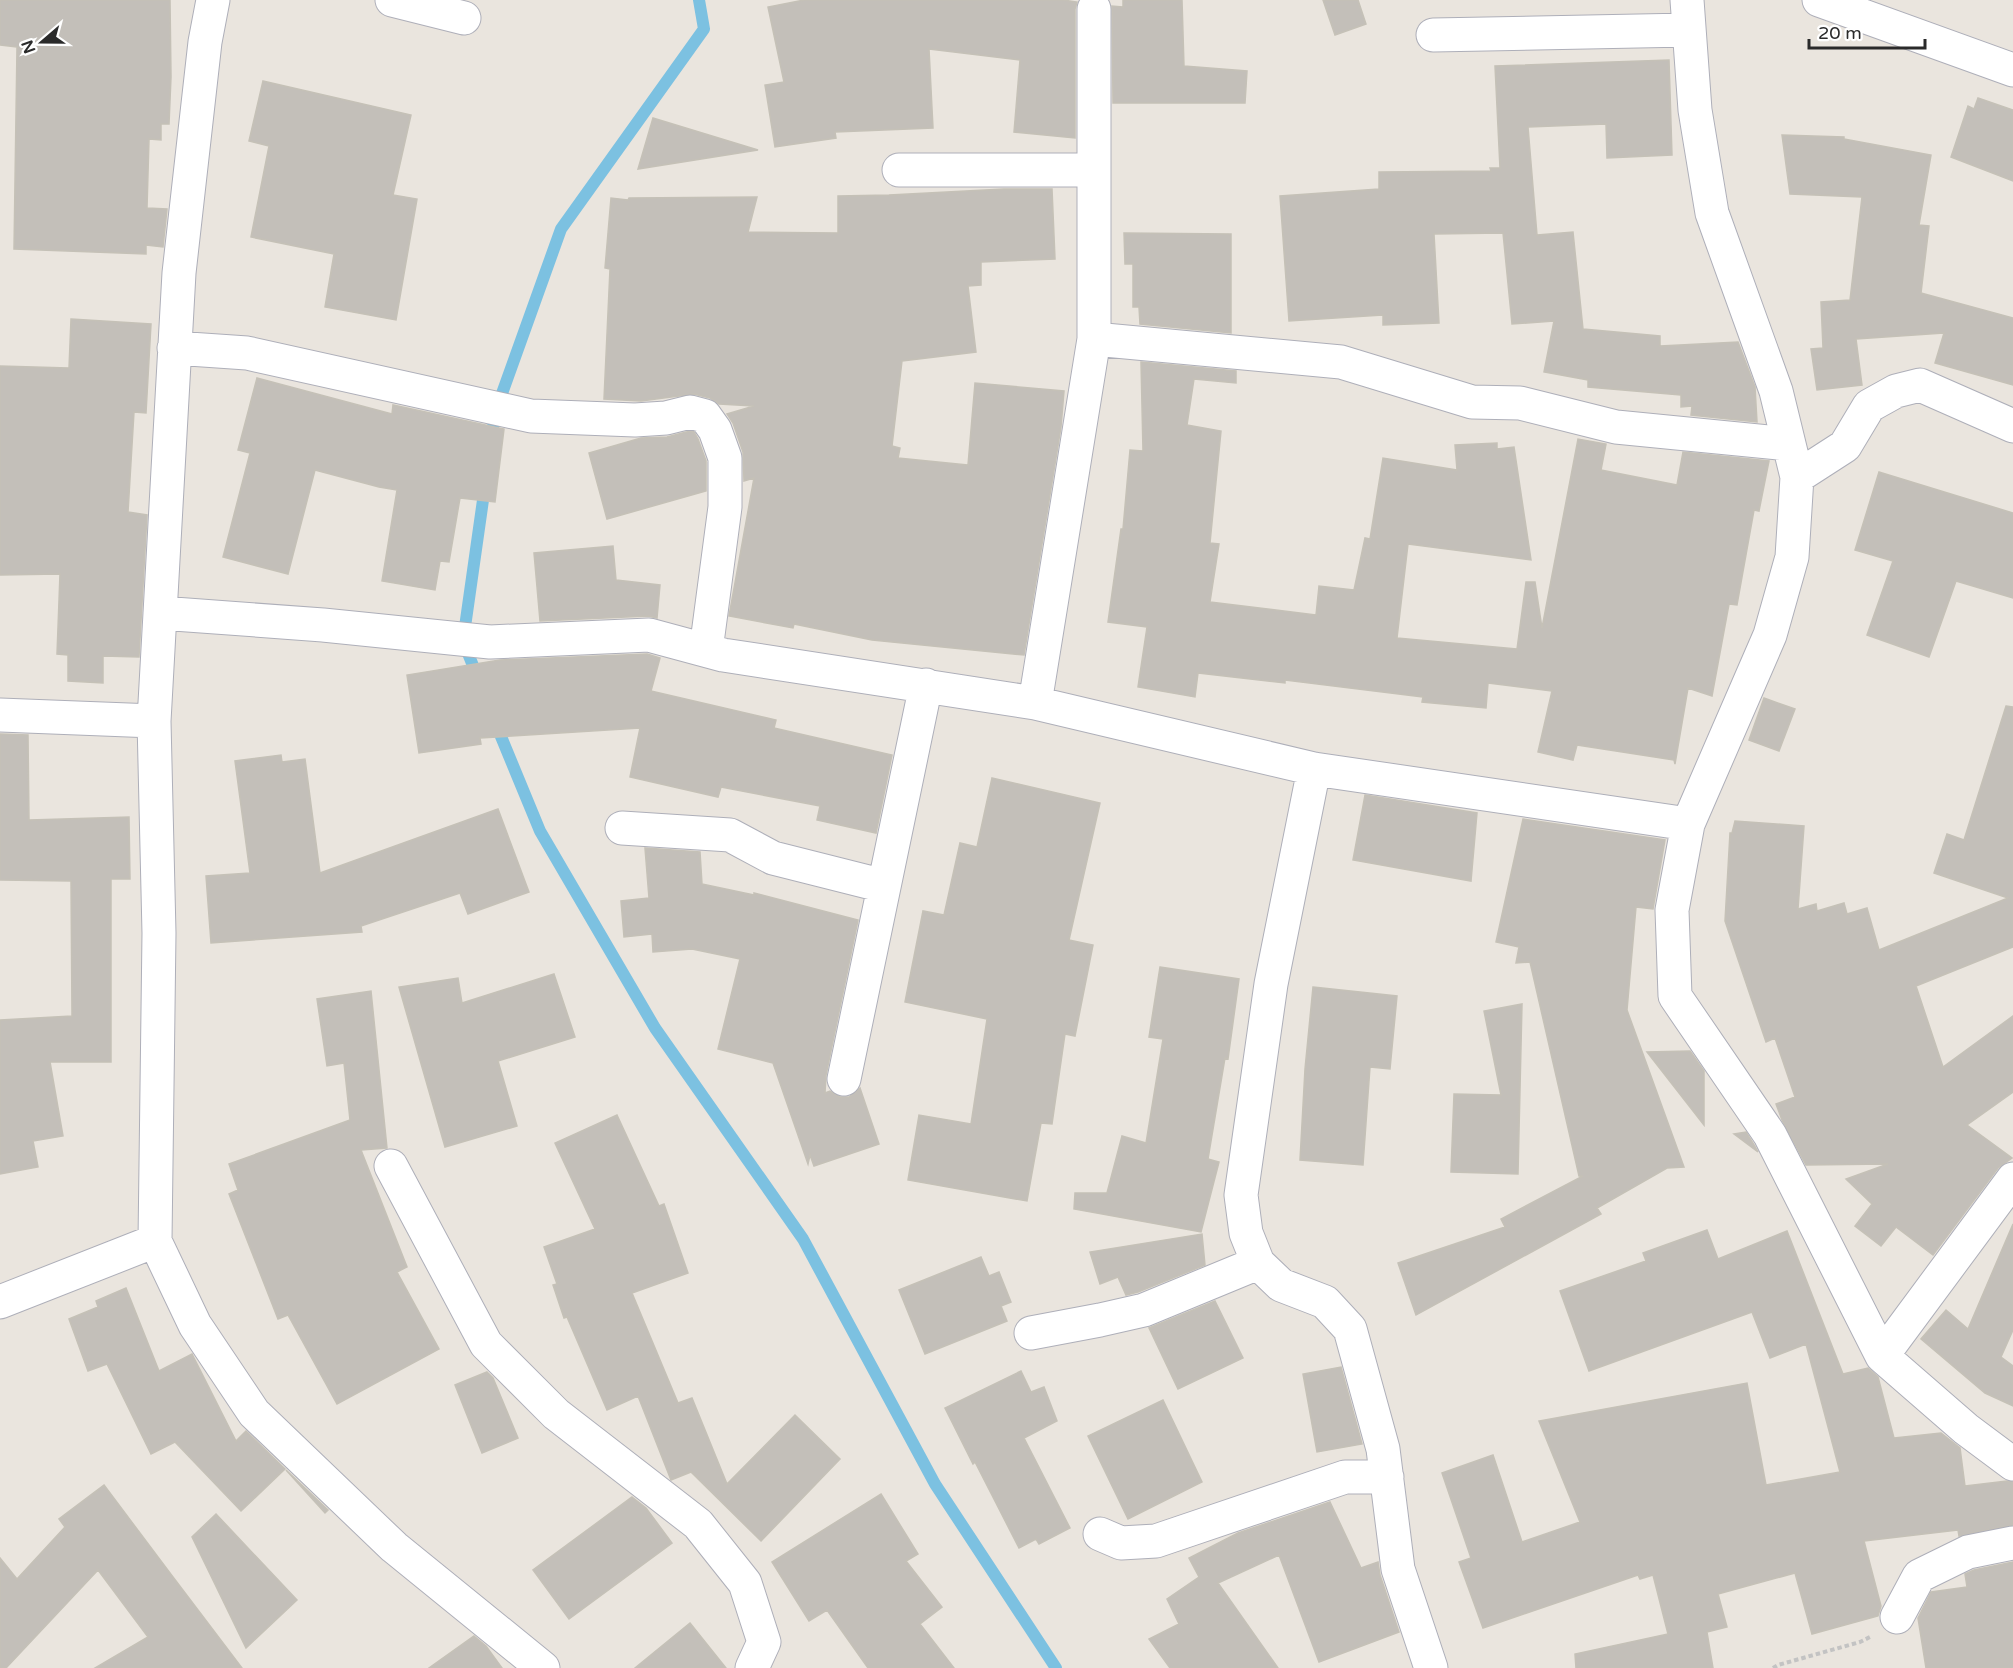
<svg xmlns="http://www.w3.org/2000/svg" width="2013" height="1668" viewBox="0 0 2013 1668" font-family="'Varela Round',sans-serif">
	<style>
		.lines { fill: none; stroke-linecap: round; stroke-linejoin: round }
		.stream { stroke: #7cc1e1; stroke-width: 12 }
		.building { fill: #c3bfb9; stroke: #c5c1b7; stroke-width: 1.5 }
		.minor-casing { stroke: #aeafb9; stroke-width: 35 }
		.path { stroke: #c3c3c3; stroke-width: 4; stroke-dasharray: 4.5 3; stroke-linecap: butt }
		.minor { stroke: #fff; stroke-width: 33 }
	</style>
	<rect width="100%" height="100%" fill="#eae5de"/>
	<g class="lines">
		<path class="stream" d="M 491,442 L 495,413 L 561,229 L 704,29 L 699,0
			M 478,678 L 463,641 L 485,486
			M 495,722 L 540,831 L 655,1028 L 803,1239 L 935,1484 L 1056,1668"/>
	</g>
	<path class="building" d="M 0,0 L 170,0 L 171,77 L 169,124 L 161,124 L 161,140 L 149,139 L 147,208 L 167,209 L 163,247 L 146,245 L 146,254 L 14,249 L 17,47 L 0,45 Z
		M 804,0 L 1063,0 L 1077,2 L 1075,9 L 1075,138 L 1014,132 L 1020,60 L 929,49 L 933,128 L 835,132 L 836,138 L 775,147 L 765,85 L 784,82 L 768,7 Z
		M 1123,0 L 1182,0 L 1184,66 L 1247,71 L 1245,103 L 1113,103 L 1112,6 L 1123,7 Z
		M 1323,0 L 1358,0 L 1366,24 L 1335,35 Z
		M 1669,60 L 1672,155 L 1607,158 L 1606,124 L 1528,127 L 1537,235 L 1573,232 L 1583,329 L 1660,336 L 1660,346 L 1738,342 L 1755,387 L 1757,422 L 1691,415 L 1692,406 L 1681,407 L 1681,395 L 1588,387 L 1588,380 L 1544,372 L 1554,321 L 1512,324 L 1503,233 L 1434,234 L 1439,323 L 1383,325 L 1383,315 L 1289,321 L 1280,196 L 1379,189 L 1379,172 L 1491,171 L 1490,168 L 1500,168 L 1495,66 Z
		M 263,81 L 411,115 L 393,195 L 417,199 L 396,320 L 325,307 L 334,254 L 251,237 L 269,146 L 249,141 Z
		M 1978,98 L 2013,110 L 2013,181 L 1951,157 L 1968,106 L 1974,109 Z
		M 653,118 L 758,150 L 638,169 Z
		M 1782,135 L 1844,137 L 1844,139 L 1931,155 L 1919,225 L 1929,226 L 1921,293 L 2013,318 L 2013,385 L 1935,363 L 1944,333 L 1856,339 L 1862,385 L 1817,390 L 1811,349 L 1823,348 L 1821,302 L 1850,300 L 1862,197 L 1790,194 Z
		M 1004,189 L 1052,189 L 1055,259 L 981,262 L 981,285 L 968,286 L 976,352 L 902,361 L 892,446 L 900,448 L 898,458 L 968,465 L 975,383 L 1064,391 L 1061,427 L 1024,655 L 872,640 L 794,624 L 793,628 L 729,616 L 754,478 L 744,481 L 743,452 L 733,423 L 727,414 L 754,406 L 719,404 L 710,398 L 694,394 L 641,401 L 604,399 L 610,269 L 605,268 L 611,198 L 628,200 L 629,198 L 757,197 L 748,232 L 838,233 L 838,196 L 889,195 Z
		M 1124,233 L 1231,234 L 1231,333 L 1140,324 L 1139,307 L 1133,307 L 1133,264 L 1125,264 Z
		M 71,319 L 151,324 L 146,413 L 134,412 L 128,512 L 147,515 L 139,657 L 103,656 L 103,683 L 68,681 L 68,655 L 57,654 L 60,574 L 0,575 L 0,366 L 69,368 Z
		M 1141,362 L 1236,371 L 1236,383 L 1194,379 L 1187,425 L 1221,431 L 1210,543 L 1219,544 L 1210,602 L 1316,615 L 1319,586 L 1354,590 L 1365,538 L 1370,539 L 1383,458 L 1457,470 L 1455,445 L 1497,443 L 1497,449 L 1514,447 L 1531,560 L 1408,544 L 1397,638 L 1517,649 L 1526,582 L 1535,582 L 1542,628 L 1578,439 L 1606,444 L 1601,470 L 1677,485 L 1683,452 L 1769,461 L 1759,511 L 1754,510 L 1737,605 L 1729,604 L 1712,696 L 1688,688 L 1675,764 L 1674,760 L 1577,745 L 1573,760 L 1538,752 L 1552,691 L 1488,683 L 1486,708 L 1422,702 L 1423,697 L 1285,680 L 1285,683 L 1198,673 L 1195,697 L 1138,687 L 1147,627 L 1108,622 L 1121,529 L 1123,529 L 1130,450 L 1143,451 Z
		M 257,378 L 392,414 L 393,405 L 504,429 L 495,502 L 460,498 L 449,562 L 440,561 L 435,590 L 382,581 L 397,490 L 379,487 L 315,470 L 288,574 L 223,557 L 250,453 L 238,450 Z
		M 690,431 L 694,432 L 698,439 L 706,461 L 706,491 L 607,519 L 589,453 L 641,438 L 667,437 Z
		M 1879,472 L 2013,513 L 2013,598 L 1956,581 L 1929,657 L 1867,635 L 1893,561 L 1855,550 Z
		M 613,546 L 616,580 L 660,585 L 657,618 L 648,616 L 540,621 L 534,553 Z
		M 647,654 L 660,658 L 651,691 L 776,720 L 774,728 L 892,755 L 876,833 L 817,820 L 820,806 L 721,787 L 718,797 L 630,777 L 640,728 L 480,738 L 481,744 L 419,753 L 407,675 L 500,660 Z
		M 1764,698 L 1795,709 L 1779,751 L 1749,740 Z
		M 2006,706 L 2013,707 L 2013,947 L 1916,986 L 1943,1067 L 2013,1016 L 2013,1092 L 1967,1125 L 2012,1158 L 1998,1168 L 1933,1255 L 1896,1227 L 1881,1246 L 1855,1226 L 1872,1204 L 1846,1179 L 1888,1164 L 1806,1165 L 1782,1120 L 1776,1104 L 1795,1097 L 1775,1038 L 1766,1042 L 1725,921 L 1730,833 L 1732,833 L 1735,821 L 1804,826 L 1798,909 L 1816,904 L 1817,911 L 1844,903 L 1847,914 L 1867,908 L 1879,950 L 2008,898 L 1934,873 L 1947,834 L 1964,840 Z
		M 0,734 L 28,735 L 29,820 L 129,817 L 130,879 L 111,879 L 111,1062 L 50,1062 L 63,1136 L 33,1141 L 38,1167 L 0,1174 L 0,1020 L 72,1016 L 71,881 L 0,880 Z
		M 281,755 L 282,762 L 305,759 L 320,873 L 498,809 L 529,892 L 468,914 L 460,893 L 361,926 L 362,932 L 211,943 L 206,876 L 250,873 L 235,761 Z
		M 992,778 L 1100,803 L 1069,940 L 1093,945 L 1075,1036 L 1065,1034 L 1052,1124 L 1041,1123 L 1027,1201 L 908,1180 L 919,1115 L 971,1124 L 987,1019 L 905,1002 L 923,911 L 944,915 L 960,843 L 977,847 Z
		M 1365,795 L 1477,813 L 1471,881 L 1353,860 Z
		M 1523,819 L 1665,840 L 1653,909 L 1636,907 L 1627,1010 L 1684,1167 L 1667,1168 L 1597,1208 L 1601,1214 L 1416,1315 L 1398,1263 L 1505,1227 L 1501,1219 L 1583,1176 L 1579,1176 L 1530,962 L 1516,963 L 1519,947 L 1496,942 Z
		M 645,848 L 700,852 L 702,884 L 754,895 L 754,893 L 858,920 L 826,1075 L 825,1093 L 830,1091 L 840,1097 L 849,1097 L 860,1088 L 879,1144 L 814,1166 L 810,1155 L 808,1164 L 773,1063 L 718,1049 L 740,959 L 692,949 L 653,952 L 652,934 L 624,937 L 621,901 L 649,898 Z
		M 1160,967 L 1239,979 L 1228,1059 L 1225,1058 L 1208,1159 L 1219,1162 L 1201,1232 L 1074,1209 L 1075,1193 L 1107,1193 L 1122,1136 L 1146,1143 L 1163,1039 L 1149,1037 Z
		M 554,974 L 575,1037 L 498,1061 L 517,1126 L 445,1147 L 399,987 L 458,978 L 462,1003 Z
		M 1313,987 L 1397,996 L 1390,1069 L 1370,1067 L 1363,1165 L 1300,1160 L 1305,1069 Z
		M 371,991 L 387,1148 L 361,1150 L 407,1267 L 397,1272 L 439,1349 L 337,1404 L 288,1315 L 278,1319 L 229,1194 L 238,1190 L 229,1164 L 350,1120 L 344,1063 L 327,1066 L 317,999 Z
		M 1522,1004 L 1518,1174 L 1451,1172 L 1454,1094 L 1501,1095 L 1484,1011 Z
		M 1690,1051 L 1704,1071 L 1704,1125 L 1647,1052 Z
		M 617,1115 L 659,1206 L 664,1204 L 688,1273 L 632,1293 L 678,1403 L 692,1398 L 727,1484 L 795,1415 L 840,1459 L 761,1541 L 691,1472 L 671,1480 L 638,1396 L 607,1410 L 567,1317 L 564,1318 L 553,1285 L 557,1284 L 544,1247 L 595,1229 L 555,1143 Z
		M 1746,1132 L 1754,1145 L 1758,1152 L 1734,1134 Z
		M 2013,1224 L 2013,1330 L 2001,1357 L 2013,1366 L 2013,1406 L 1985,1393 L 1921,1339 L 1946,1310 L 1968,1329 Z
		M 1707,1230 L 1718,1259 L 1787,1231 L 1843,1374 L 1868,1368 L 1878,1377 L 1894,1438 L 1941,1433 L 1960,1448 L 1965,1486 L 2007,1481 L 2013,1482 L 2013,1525 L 1959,1536 L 1958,1530 L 1864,1541 L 1881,1606 L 1878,1616 L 1812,1634 L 1795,1573 L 1718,1594 L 1727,1627 L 1707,1632 L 1713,1668 L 1576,1668 L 1575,1654 L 1668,1634 L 1653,1575 L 1640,1579 L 1638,1575 L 1483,1628 L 1459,1562 L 1471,1558 L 1442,1473 L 1493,1455 L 1522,1542 L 1580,1522 L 1539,1421 L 1747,1383 L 1766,1485 L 1840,1472 L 1806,1344 L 1770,1358 L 1752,1312 L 1589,1371 L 1560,1291 L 1646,1261 L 1643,1253 Z
		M 1202,1234 L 1205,1265 L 1138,1292 L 1126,1295 L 1118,1277 L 1100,1284 L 1090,1252 Z
		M 981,1257 L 989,1276 L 999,1272 L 1011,1302 L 1001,1306 L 1007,1321 L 925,1354 L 899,1290 Z
		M 126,1288 L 159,1371 L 192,1354 L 236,1441 L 246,1431 L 285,1469 L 241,1511 L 175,1442 L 151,1454 L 107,1364 L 88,1371 L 69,1319 L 98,1307 L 96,1301 Z
		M 1215,1301 L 1243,1358 L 1178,1389 L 1149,1328 Z
		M 1341,1367 L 1362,1444 L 1317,1452 L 1303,1374 Z
		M 1021,1371 L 1031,1392 L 1044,1387 L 1057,1421 L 1024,1438 L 1070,1528 L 1039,1544 L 1036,1539 L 1019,1548 L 975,1462 L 973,1464 L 945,1408 Z
		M 487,1372 L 493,1378 L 518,1438 L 482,1453 L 455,1385 Z
		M 1163,1400 L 1202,1482 L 1128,1519 L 1088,1436 Z
		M 286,1470 L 328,1510 L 325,1513 Z
		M 104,1485 L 173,1577 L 242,1668 L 95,1668 L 148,1637 L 98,1570 L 6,1668 L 0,1668 L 0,1558 L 17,1579 L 65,1527 L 59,1519 Z
		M 881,1494 L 918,1554 L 906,1561 L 942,1607 L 920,1624 L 954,1668 L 868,1668 L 827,1610 L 809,1621 L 772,1562 Z
		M 632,1497 L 646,1508 L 672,1543 L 569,1619 L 533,1570 Z
		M 1330,1502 L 1361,1568 L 1378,1562 L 1380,1575 L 1399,1632 L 1319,1662 L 1279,1555 L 1218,1583 L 1278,1668 L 1170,1668 L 1149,1639 L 1179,1624 L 1167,1599 L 1199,1577 L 1189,1558 L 1238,1533 Z
		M 216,1514 L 297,1600 L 246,1648 L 192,1537 Z
		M 2013,1562 L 2013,1668 L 1926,1668 L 1918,1618 L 1931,1592 L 1967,1587 L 1965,1574 L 1974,1570 Z
		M 690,1623 L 726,1668 L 635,1668 Z
		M 474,1636 L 486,1646 L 502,1668 L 429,1668 Z"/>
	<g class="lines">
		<defs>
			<path id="minor" d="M 213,0 L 205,42 L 179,273 L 154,721 L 159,933 L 155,1241 L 195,1325 L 254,1413 L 394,1547 L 543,1668
				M 392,0 L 464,18
				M 1687,0 L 1695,110 L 1712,213 L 1776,391 L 1797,477 L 1792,557 L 1770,635 L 1688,824 L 1672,910 L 1675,996 L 1770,1135 L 1882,1356 L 1966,1429 L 2013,1464
				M 1819,0 L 2013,70
				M 1433,35 L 1689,30
				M 899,170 L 1094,170
				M 1094,339 L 1341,362 L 1472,402 L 1520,403 L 1616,427 L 1789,444
				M 174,348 L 247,353 L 531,416 L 635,420 L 666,418 L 690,412 L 705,416 L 715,430 L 725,458 L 725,507 L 706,650
				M 1797,477 L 1845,446 L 1869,406 L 1896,391 L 1920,385 L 2013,426
				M 160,613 L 323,625 L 490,642 L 649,635 L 723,655 L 1035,703 L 1314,769 L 1688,824
				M 1035,703 L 1094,339 L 1094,9
				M 0,715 L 154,721
				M 1314,769 L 1271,984 L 1241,1195 L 1246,1233 L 1258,1263 L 1281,1285 L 1325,1302 L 1350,1329 L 1383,1449 L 1398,1569 L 1431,1668
				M 622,828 L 730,835 L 773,858 L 884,886
				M 844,1079 L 926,685
				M 391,1166 L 486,1344 L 556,1414 L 698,1524 L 745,1583 L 764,1642 L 752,1668
				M 0,1302 L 155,1241
				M 1031,1333 L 1100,1320 L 1144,1310 L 1258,1263
				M 1882,1356 L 2013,1179
				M 1100,1534 L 1121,1543 L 1156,1541 L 1345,1477 L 1387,1477
				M 1897,1617 L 1919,1576 L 1968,1552 L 2013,1543"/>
		</defs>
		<use href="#minor" class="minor-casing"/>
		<path class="path" d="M 1773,1668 L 1778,1665 L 1860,1642 L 1870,1637"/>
		<use href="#minor" class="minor"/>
	</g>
	<g transform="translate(42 42) rotate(250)" stroke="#ffffff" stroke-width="4.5" paint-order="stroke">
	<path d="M0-4.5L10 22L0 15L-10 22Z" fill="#2a2a2a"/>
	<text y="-9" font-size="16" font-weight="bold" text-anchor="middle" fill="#2a2a2a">N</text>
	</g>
	<path d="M1809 39v9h116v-9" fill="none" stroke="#2a2a2a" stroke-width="3"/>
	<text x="1818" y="39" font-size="18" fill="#2a2a2a" stroke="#ffffff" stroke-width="4.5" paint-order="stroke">20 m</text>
</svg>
